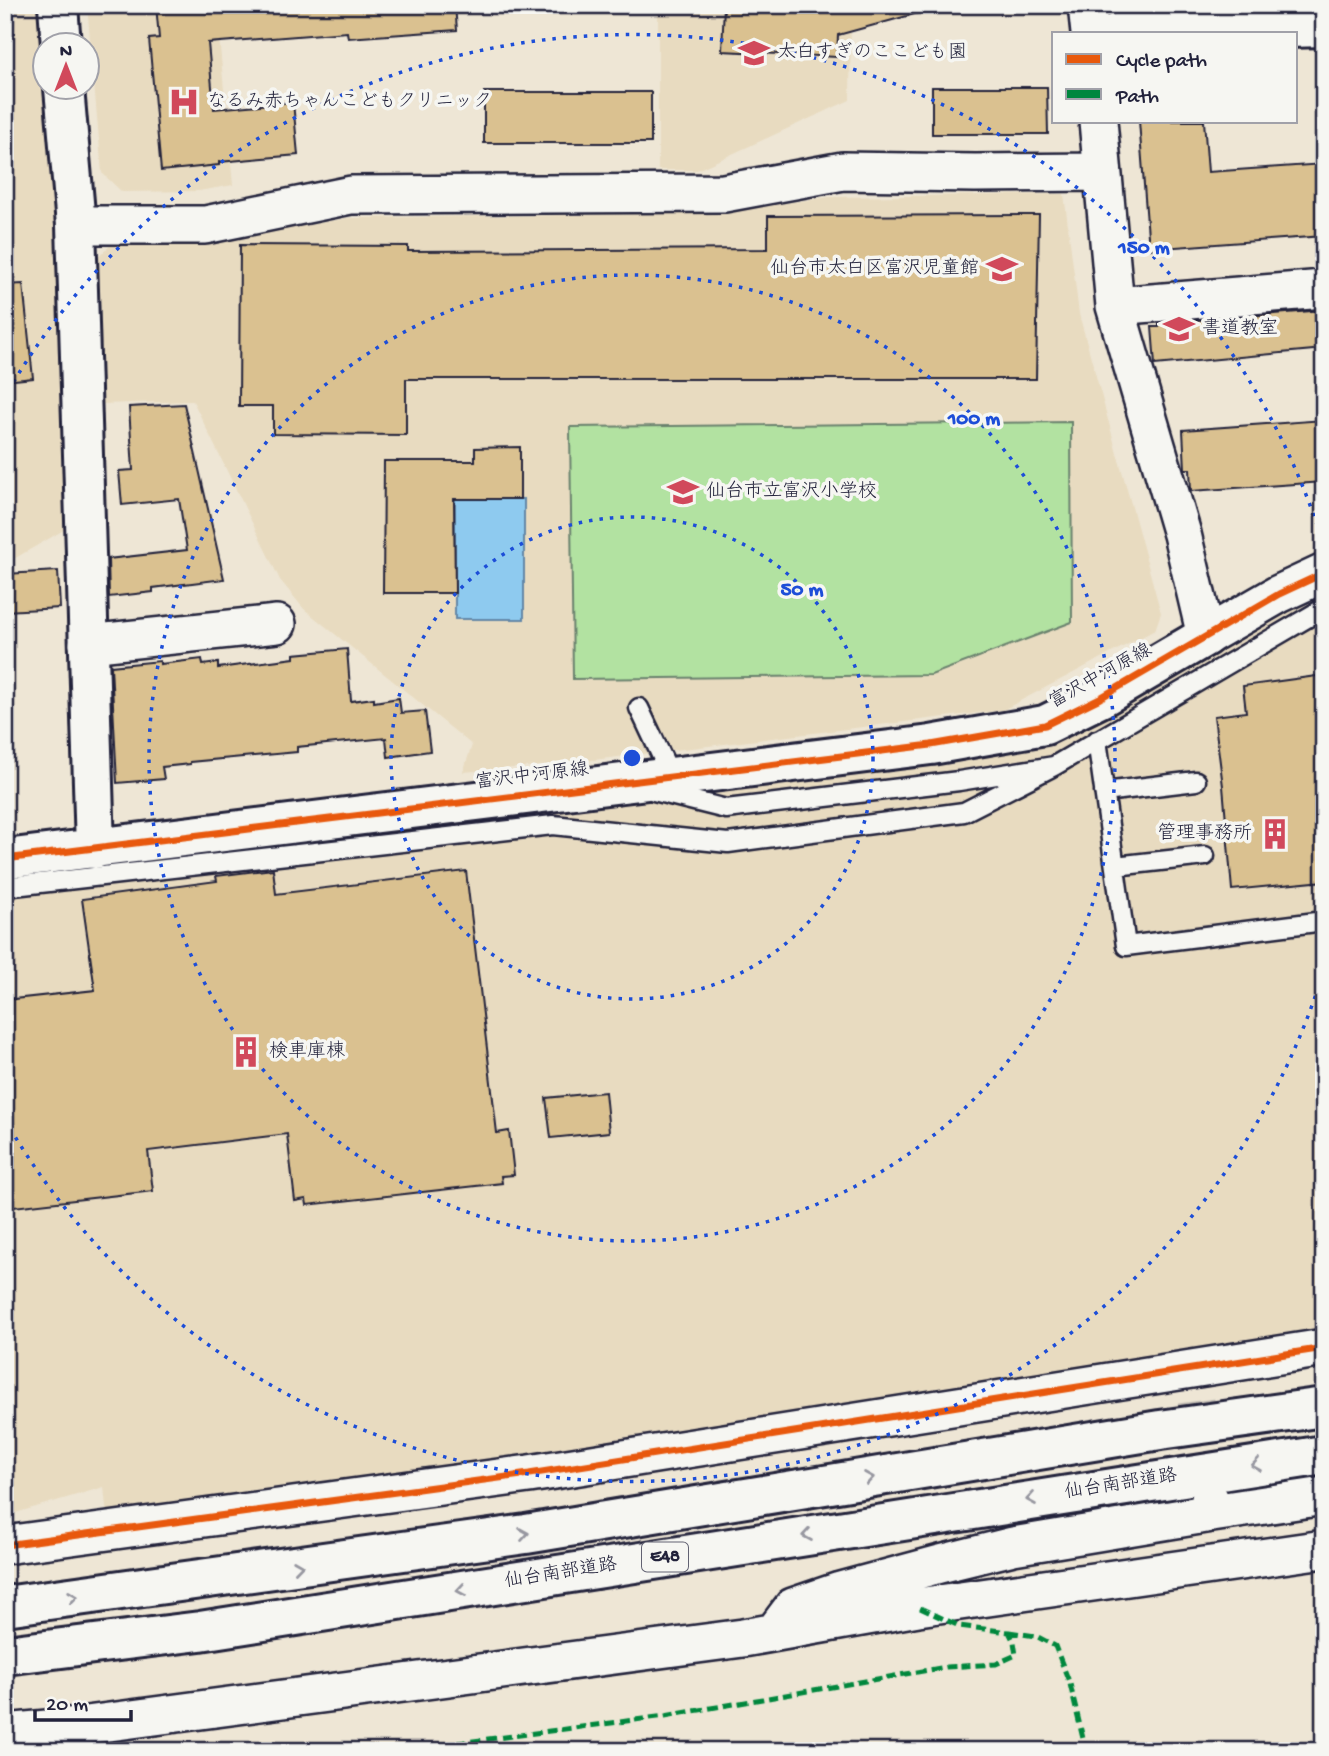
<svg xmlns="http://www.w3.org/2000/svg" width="1329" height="1756" viewBox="0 0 1329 1756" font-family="'Gochi Hand','Klee One',sans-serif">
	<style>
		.built { fill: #e8dbc0 }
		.green { fill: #b2e2a1; stroke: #6a826e; stroke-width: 2 }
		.water { fill: #8ecaef; stroke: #6387a7; stroke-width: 2 }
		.building { fill: #dac190; stroke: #22223b; stroke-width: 2 }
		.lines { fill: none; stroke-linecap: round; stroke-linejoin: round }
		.minor-tunnel { stroke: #c5bfb6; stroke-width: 37; stroke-dasharray: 37 18; stroke-linecap: butt }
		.service-casing { stroke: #22223b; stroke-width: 23 }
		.minor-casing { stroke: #22223b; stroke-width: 42 }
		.tertiary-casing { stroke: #22223b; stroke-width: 44 }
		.motorway-casing { stroke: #22223b; stroke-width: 44 }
		.service { stroke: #f6f6f2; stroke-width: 18 }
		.minor { stroke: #f6f6f2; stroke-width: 37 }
		.tertiary { stroke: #f6f6f2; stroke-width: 38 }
		.motorway { stroke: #f6f6f2; stroke-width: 38 }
		.quiet { stroke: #00873e; stroke-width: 5; stroke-dasharray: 10 5; stroke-linecap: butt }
		.cycleway-casing { stroke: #f6f6f2; stroke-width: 11 }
		.cycleway { stroke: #e8590c; stroke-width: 7 }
		.oneway { stroke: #9797a0 }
		.ring { fill: none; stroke: #1d4ed8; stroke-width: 3.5; stroke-dasharray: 3.5 7 }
		.labels { text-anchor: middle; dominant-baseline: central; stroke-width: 7; stroke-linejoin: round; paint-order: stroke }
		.shield { fill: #f6f6f2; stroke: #626272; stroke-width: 2 }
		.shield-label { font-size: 18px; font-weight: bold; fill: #22223b }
		.poi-label { font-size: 19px; fill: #22223b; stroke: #f6f6f2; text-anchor: start }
		.street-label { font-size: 19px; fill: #22223b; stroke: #f6f6f2 }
		.centre { fill: #1d4ed8; stroke: #f6f6f2; stroke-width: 3.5 }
		.ring-label { font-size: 21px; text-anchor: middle; font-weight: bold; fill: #1d4ed8; stroke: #f6f6f2; stroke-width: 7; stroke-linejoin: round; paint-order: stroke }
	</style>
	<rect width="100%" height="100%" fill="#eee6d5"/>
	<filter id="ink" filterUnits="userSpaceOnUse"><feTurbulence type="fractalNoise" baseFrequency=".0143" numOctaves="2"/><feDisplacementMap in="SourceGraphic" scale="14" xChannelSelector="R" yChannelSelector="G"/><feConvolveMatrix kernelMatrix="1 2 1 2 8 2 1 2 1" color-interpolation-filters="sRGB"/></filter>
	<g filter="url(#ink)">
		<path class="built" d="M 5,5 L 38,5 L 56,224 L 69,527 L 5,564 Z
			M 87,5 L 216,5 L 233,185 L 199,191 L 122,192 L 102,173 Z
			M 658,5 L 851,5 L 850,100 L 697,170 L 658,170 Z
			M 1064,194 L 1079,314 L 1161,613 L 1155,630 L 1003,710 L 552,765 L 463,772 L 472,745 L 304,609 L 280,580 L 193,401 L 101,404 L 95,260 L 115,241 L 217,241 L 348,218 L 712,213 L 829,197 Z
			M 1324,584 L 1324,1336 L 666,1440 L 107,1518 L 104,1487 L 5,1516 L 5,875 L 1011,753 L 1053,740 Z"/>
		<path class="green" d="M 1071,422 L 1072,622 L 931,675 L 573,679 L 570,427 Z"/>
		<path class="water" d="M 455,499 L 524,499 L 524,619 L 455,619 Z"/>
		<path class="building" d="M 156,5 L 455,5 L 457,30 L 348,38 L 347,32 L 208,43 L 214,109 L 293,102 L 298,155 L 219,162 L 219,165 L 161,171 L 149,39 L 159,38 Z
			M 724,5 L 916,5 L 918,13 L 838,35 L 837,57 L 722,51 Z
			M 932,87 L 1047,87 L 1048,134 L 932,134 Z
			M 484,92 L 651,92 L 651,143 L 484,143 Z
			M 1139,121 L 1204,121 L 1208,172 L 1324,164 L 1324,236 L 1149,249 Z
			M 1039,215 L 1036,379 L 406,379 L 406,435 L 273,434 L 273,406 L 239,406 L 240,245 L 408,246 L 408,251 L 768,249 L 768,216 Z
			M 23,284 L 33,378 L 5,381 L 5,285 Z
			M 1324,310 L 1324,349 L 1155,365 L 1152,327 L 1159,327 L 1159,323 Z
			M 184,404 L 224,579 L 153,588 L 153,592 L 109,597 L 108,559 L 187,550 L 179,499 L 122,505 L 119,471 L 133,470 L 129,407 Z
			M 1324,420 L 1324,482 L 1191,491 L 1190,469 L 1185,469 L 1183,430 Z
			M 520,447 L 520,499 L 454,499 L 455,593 L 383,593 L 384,461 L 475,461 L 475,448 Z
			M 58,571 L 60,608 L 5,611 L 5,574 Z
			M 347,649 L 351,701 L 374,698 L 374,702 L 399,698 L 401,713 L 425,711 L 430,751 L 388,757 L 386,738 L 297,747 L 297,752 L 190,762 L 190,764 L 162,767 L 164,779 L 117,783 L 111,666 L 160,661 L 160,664 L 202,659 L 203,665 L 218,663 L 218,668 L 294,658 L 294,654 Z
			M 1324,675 L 1324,881 L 1232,890 L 1223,786 L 1214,716 L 1246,712 L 1243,686 Z
			M 273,869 L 276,894 L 466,871 L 497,1133 L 509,1131 L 514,1175 L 501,1176 L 502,1183 L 307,1205 L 306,1199 L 295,1201 L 287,1134 L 148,1151 L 153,1191 L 5,1208 L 5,1000 L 95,990 L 82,899 L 217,881 L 216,876 Z
			M 605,1092 L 609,1132 L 551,1138 L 546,1098 Z"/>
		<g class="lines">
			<path class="minor-tunnel" d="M 1196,1401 L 1210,1500"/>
			<defs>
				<path id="service" d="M 639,708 L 671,776
					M 1097,740 L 1126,946 L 1324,921
					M 654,791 L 726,809 L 959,781 L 1054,766 L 1324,608
					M 1104,792 L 1196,781
					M 1115,866 L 1205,856
					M 5,887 L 553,825 L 728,843 L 964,812 L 1054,766"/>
				<path id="minor" d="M 1087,5 L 1090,33
					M 1098,121 L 1115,306 L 1182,534 L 1206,636 L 1279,594 L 1324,573
					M 76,225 L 205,225 L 351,195 L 724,193 L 843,171 L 975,173 L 1102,172
					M 1115,306 L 1324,289
					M 88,644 L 277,624
					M 1212,1513 L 1324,1496
					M 5,1545 L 529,1474 L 1324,1348
					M 778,1627 L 793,1607 L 840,1591 L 940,1564 L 1013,1546 L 1212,1513 L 1210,1500
					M 5,1733 L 79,1726 L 743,1638 L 918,1607 L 1324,1549"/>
				<path id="tertiary" d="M 58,5 L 61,46
					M 1116,33 L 1324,27
					M 64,88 L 76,225 L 95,849
					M 5,859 L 931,745 L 1045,725 L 1100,698 L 1206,636"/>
				<path id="motorway" d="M 5,1606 L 526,1534 L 1160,1430 L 1324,1407
					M 5,1655 L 200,1631 L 1324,1455"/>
			</defs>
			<use href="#service" class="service-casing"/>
			<use href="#minor" class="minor-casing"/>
			<use href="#tertiary" class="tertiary-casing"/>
			<use href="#motorway" class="motorway-casing"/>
			<use href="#service" class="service"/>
			<use href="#minor" class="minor"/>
			<use href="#tertiary" class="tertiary"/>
			<use href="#motorway" class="motorway"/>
			<path class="quiet" d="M 1009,1632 L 1036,1636 L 1055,1646 L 1070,1684 L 1086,1751
				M 397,1751 L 665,1716 L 946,1667 L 996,1664 L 1016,1655 L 1014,1642 L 1009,1632 L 959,1626 L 918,1607"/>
			<defs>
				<path id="cycleway" d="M 5,859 L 931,745 L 1045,725 L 1100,698 L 1279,594 L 1324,573
					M 5,1545 L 529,1474 L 1324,1348"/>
			</defs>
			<use href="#cycleway" class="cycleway-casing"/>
			<use href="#cycleway" class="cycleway"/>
		</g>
		<defs><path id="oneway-chevron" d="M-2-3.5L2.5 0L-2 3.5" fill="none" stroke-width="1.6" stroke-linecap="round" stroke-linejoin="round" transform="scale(1.75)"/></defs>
		<g class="oneway">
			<use href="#oneway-chevron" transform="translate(1256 1465) rotate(171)"/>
			<use href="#oneway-chevron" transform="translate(869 1478) rotate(-9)"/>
			<use href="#oneway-chevron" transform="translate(1031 1499) rotate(171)"/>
			<use href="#oneway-chevron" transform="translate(524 1534) rotate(-9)"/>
			<use href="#oneway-chevron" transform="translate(807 1535) rotate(171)"/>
			<use href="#oneway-chevron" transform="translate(298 1566) rotate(-8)"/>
			<use href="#oneway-chevron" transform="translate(461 1590) rotate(171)"/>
			<use href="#oneway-chevron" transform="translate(73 1597) rotate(-8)"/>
		</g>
	</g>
	<g class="ring">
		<circle cx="632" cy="758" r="241"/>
		<circle cx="632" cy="758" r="483"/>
		<path d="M1322 976A724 724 0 0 1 8 1125M8 391A724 724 0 0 1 1322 540"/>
	</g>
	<defs>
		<symbol id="school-bare" viewBox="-9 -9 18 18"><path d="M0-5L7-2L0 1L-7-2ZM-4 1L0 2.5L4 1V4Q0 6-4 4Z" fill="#d1495b" stroke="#f6f6f2" stroke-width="2.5" paint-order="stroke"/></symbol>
		<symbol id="hospital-bare" viewBox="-9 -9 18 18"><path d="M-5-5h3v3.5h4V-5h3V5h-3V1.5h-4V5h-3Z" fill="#d1495b" stroke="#f6f6f2" stroke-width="2.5" paint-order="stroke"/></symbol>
		<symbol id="building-bare" viewBox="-9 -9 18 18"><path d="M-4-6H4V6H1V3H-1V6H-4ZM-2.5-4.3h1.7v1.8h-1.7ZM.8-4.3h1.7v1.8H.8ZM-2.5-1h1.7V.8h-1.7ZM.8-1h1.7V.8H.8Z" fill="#d1495b" stroke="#f6f6f2" stroke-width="2.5" paint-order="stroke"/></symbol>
	</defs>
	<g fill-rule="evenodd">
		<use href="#school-bare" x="732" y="31" width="44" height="44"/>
		<use href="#hospital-bare" x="162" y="80" width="44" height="44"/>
		<use href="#school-bare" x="980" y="247" width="44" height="44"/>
		<use href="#school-bare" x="1157" y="307" width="44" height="44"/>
		<use href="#school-bare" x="661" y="470" width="44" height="44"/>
		<use href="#building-bare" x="1253" y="812" width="44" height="44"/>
		<use href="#building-bare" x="224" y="1030" width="44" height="44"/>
	</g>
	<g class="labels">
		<rect class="shield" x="642" y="1542.5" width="46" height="29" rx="5"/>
		<g class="shield-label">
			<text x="665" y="1557">E48</text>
		</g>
		<g class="poi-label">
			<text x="777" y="53">太白すぎのここども園</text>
			<text x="207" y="102">なるみ赤ちゃんこどもクリニック</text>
			<text x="979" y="269" text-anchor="end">仙台市太白区富沢児童館</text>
			<text x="1202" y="329">書道教室</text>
			<text x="706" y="492">仙台市立富沢小学校</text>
			<text x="1252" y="834" text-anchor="end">管理事務所</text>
			<text x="269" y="1052">検車庫棟</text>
		</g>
		<g class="street-label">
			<text transform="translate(1101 677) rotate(-29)">富沢中河原線</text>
			<text transform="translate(532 777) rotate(-7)">富沢中河原線</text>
			<text transform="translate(1121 1485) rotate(-9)">仙台南部道路</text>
			<text transform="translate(561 1574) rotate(-9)">仙台南部道路</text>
		</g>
	</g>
	<circle cx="632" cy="758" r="10" class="centre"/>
	<g class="ring-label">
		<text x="1144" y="253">150 m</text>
		<text x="974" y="424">100 m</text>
		<text x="802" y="595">50 m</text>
	</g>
	<rect width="1329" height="1756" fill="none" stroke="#f6f6f2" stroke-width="28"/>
	<rect x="14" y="14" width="1301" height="1728" fill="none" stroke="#22223b" stroke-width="2.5" filter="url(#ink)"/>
	<rect x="1052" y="32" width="245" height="91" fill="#f6f6f2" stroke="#a1a1a9" stroke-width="2"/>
	<rect x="1066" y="54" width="35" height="10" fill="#e8590c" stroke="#a1a1a9" stroke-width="2"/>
	<text x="1116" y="66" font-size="21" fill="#22223b">Cycle path</text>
	<rect x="1066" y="89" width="35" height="10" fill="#00873e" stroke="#a1a1a9" stroke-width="2"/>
	<text x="1116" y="102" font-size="21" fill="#22223b">Path</text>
	<g transform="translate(66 66)"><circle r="33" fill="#f6f6f2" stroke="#a1a1a9" stroke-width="2"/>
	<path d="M0-5L12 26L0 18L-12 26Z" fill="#d1495b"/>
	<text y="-10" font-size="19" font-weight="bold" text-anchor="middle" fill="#22223b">N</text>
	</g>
	<path d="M35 1710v10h96v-10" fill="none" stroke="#22223b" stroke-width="3.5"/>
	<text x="46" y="1710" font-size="21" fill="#22223b" stroke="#f6f6f2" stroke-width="5" paint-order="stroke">20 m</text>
</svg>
